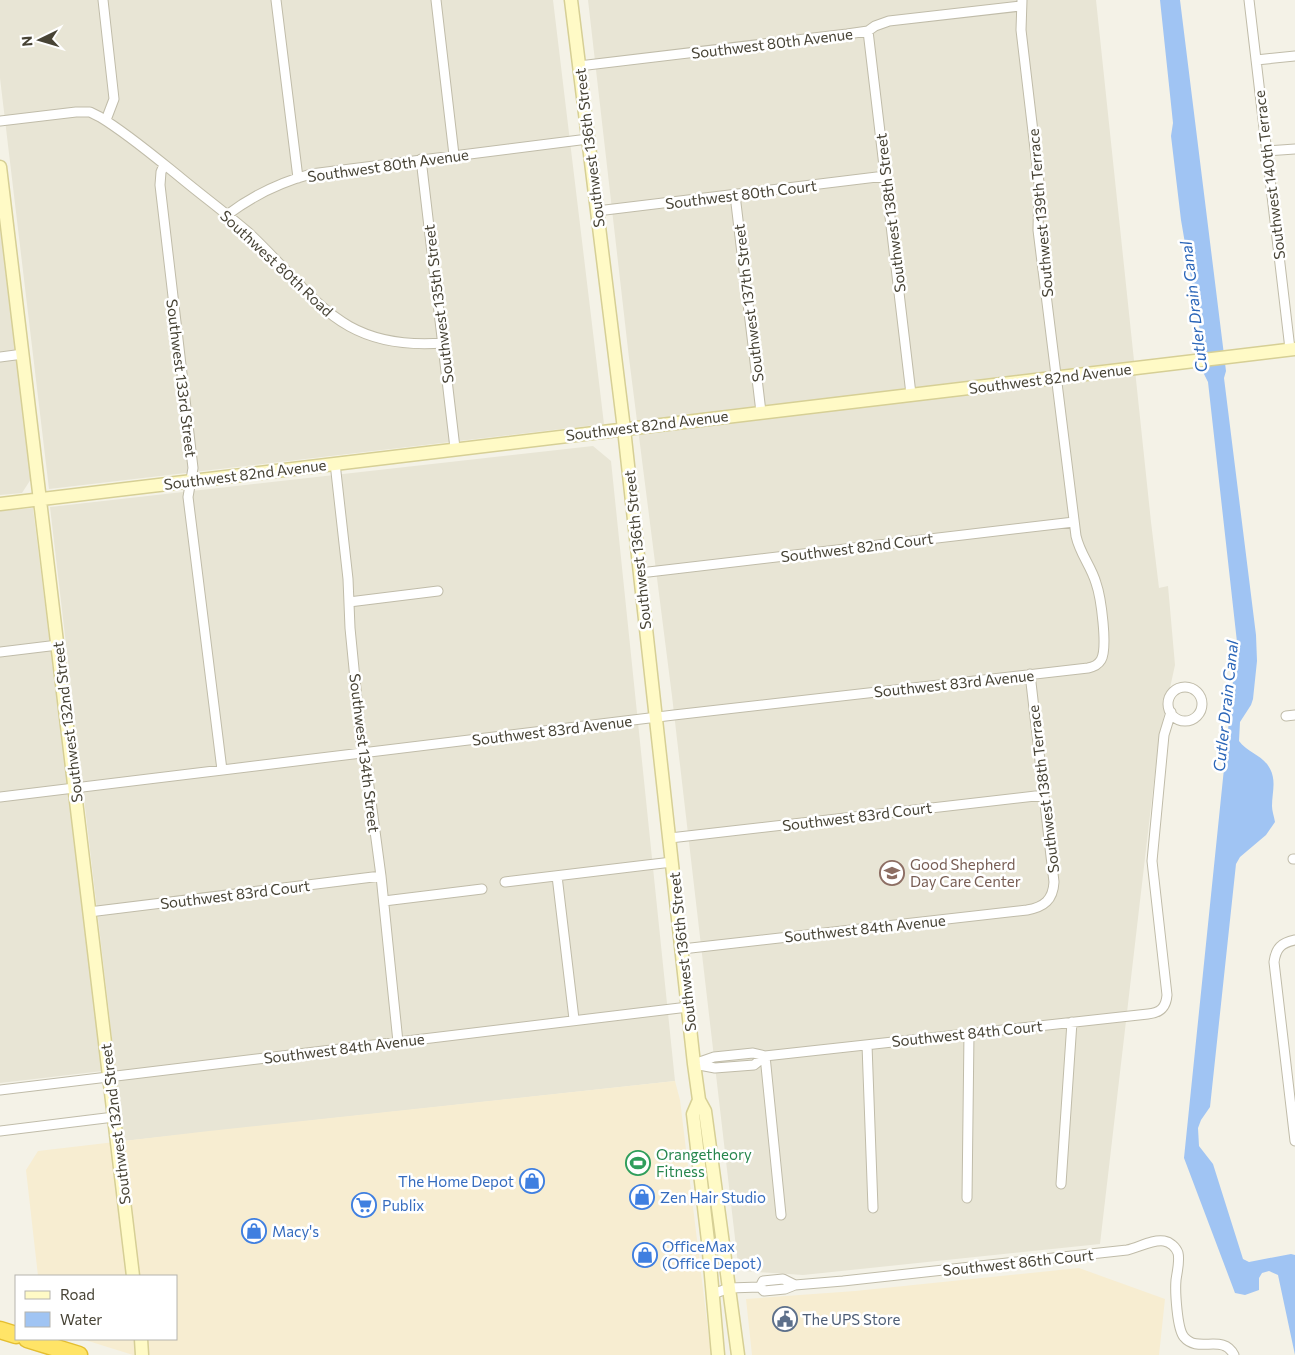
<svg xmlns="http://www.w3.org/2000/svg" width="1295" height="1355" viewBox="0 0 1295 1355" font-family="Commissioner,sans-serif">
	<style>
		.residential { fill: #e8e5d5 }
		.commercial { fill: #f7edd1 }
		.water { fill: #a0c4f3 }
		.lines { fill: none; stroke-linecap: round; stroke-linejoin: round }
		.street-casing { stroke: #c0bca9; stroke-width: 11 }
		.secondary-casing { stroke: #d6cf95; stroke-width: 15 }
		.highway-casing { stroke: #e4be31; stroke-width: 19 }
		.street { stroke: #fff; stroke-width: 9 }
		.secondary { stroke: #fffac6; stroke-width: 12 }
		.highway { stroke: #ffe467; stroke-width: 16 }
		.labels { text-anchor: middle; dominant-baseline: central; stroke-width: 5; stroke-linejoin: round; paint-order: stroke }
		.street-label { font-size: 15px; fill: #474335; stroke: #fff }
		.education-label { font-size: 15px; fill: #785e54; stroke: #fff; text-anchor: start }
		.leisure-label { font-size: 15px; fill: #27864d; stroke: #fff; text-anchor: start }
		.shop-label { font-size: 15px; fill: #366cbe; stroke: #fff; text-anchor: start }
		.service-label { font-size: 15px; fill: #4e5e75; stroke: #fff; text-anchor: start }
		.water-label { font-size: 16px; font-style: italic; fill: #2a65b8; stroke: #fff }
	</style>
	<rect width="100%" height="100%" fill="#f4f2e7"/>
	<path class="residential" d="M 0,0 L 553,0 L 604,424 L 49,489 L 0,78 Z
		M 588,0 L 1096,0 L 1151,522 L 1159,588 L 1168,586 L 1175,665 L 1159,738 L 1100,1244 L 803,1275 L 743,1271 L 738,1264 L 672,696 L 629,358 Z
		M 0,227 L 31,479 L 22,493 L 0,495 Z
		M 593,446 L 611,461 L 675,1081 L 124,1141 L 50,507 Z
		M 33,508 L 103,1071 L 0,1083 L 0,511 Z"/>
	<path class="commercial" d="M 675,1081 L 680,1100 L 711,1355 L 133,1355 L 82,1339 L 176,1339 L 176,1276 L 38,1276 L 26,1170 L 38,1151 L 209,1131 Z
		M 1079,1268 L 1165,1299 L 1159,1355 L 752,1355 L 746,1299 L 855,1291 Z"/>
	<path class="water" d="M 1160,0 L 1180,0 L 1226,371 L 1224,378 L 1256,635 L 1257,661 L 1253,699 L 1251,705 L 1240,722 L 1239,741 C 1247,752 1262,755 1269,767 C 1277,780 1272,792 1272,806 C 1272,811 1274,816 1275,822 L 1266,835 L 1240,857 L 1236,864 L 1210,1107 L 1201,1120 L 1198,1128 L 1199,1146 L 1213,1164 L 1243,1259 L 1249,1262 L 1291,1254 L 1295,1255 L 1295,1355 L 1278,1275 L 1269,1271 L 1262,1273 L 1259,1278 L 1259,1290 L 1245,1295 L 1235,1293 L 1184,1158 L 1237,642 L 1208,382 L 1202,370 L 1200,331 L 1181,220 L 1171,136 L 1173,123 Z"/>
	<g class="lines">
		<defs>
			<path id="street" d="M 103,0 L 114,99 L 106,120
				M 276,0 L 298,178
				M 436,0 L 454,155
				M 1249,0 L 1290,349
				M 868,31 L 911,394
				M 1256,60 L 1295,56
				M 579,66 L 847,34 L 868,31 L 875,26 L 889,21 L 1021,6
				M 0,121 L 76,112 L 90,112 L 100,117 C 128,134 155,157 181,178 C 204,197 227,214 249,233 C 316,296 338,351 443,343
				M 1266,151 L 1295,149
				M 421,159 L 455,448
				M 164,165 L 161,172 L 160,185 L 193,468 L 188,497 L 222,770
				M 735,195 L 761,412
				M 597,211 L 885,176
				M 227,215 C 252,196 281,182 311,174 L 588,139
				M 0,357 L 23,354
				M 335,463 L 348,579 L 350,628 L 361,740 L 366,764 L 381,876 L 398,1042
				M 640,573 L 1074,522
				M 349,602 L 438,591
				M 0,652 L 58,645
				M1168 704a17 17 0 1 1 34 0a17 17 0 1 1-34 0Z
				M 1286,716 L 1295,715
				M 0,797 L 674,715 L 1088,668 C 1093,667 1098,665 1101,660 C 1108,648 1101,597 1096,583 C 1091,566 1080,554 1076,536 L 1038,230 L 1039,183 L 1021,30 L 1022,0
				M 670,838 L 1044,795
				M 1293,859 L 1295,859
				M 557,876 L 574,1019
				M 505,882 L 672,862
				M 384,901 L 482,889
				M 89,912 L 381,876
				M 1295,940 C 1281,943 1276,948 1274,962 L 1295,1141
				M 682,949 L 1027,910 C 1044,907 1053,900 1054,882 L 1030,674
				M 867,1045 L 873,1208
				M 753,1053 L 765,1056 L 754,1065 L 715,1068 L 694,1064 L 714,1057 Z
				M 0,1090 L 688,1007
				M 0,1131 L 114,1117
				M 1061,1184 L 1072,1022
				M 967,1198 L 969,1033
				M 781,1215 L 765,1056 L 1148,1014 C 1160,1013 1166,1008 1167,995 L 1152,861 L 1164,735 L 1171,712
				M 760,1287 L 763,1281 L 783,1279 L 795,1285
				M 713,1294 L 729,1288 L 760,1287 L 764,1291 L 785,1289 L 795,1285 L 843,1281 L 1127,1250 C 1138,1248 1152,1239 1164,1241 C 1170,1242 1176,1247 1178,1253 C 1180,1261 1177,1272 1176,1280 C 1175,1291 1177,1329 1184,1337 C 1198,1354 1223,1333 1234,1355"/>
			<path id="secondary" d="M 571,0 L 624,429 L 694,1064 L 699,1100 L 705,1111 L 738,1355
				M 0,167 L 133,1276
				M 0,504 L 1295,349
				M 699,1100 L 693,1114 L 708,1241 L 718,1355
				M 141,1339 L 142,1355"/>
			<path id="highway" d="M 0,1330 L 16,1335
				M 27,1339 L 79,1355"/>
		</defs>
		<use href="#street" class="street-casing"/>
		<use href="#secondary" class="secondary-casing"/>
		<use href="#highway" class="highway-casing"/>
		<use href="#street" class="street"/>
		<use href="#secondary" class="secondary"/>
		<use href="#highway" class="highway"/>
	</g>
	<defs>
		<symbol id="school-ring" viewBox="-11 -11 22 22"><circle r="9.5" fill="#fff" stroke="#8d6e63" stroke-width="1.5"/><path d="M0-5L7-2L0 1L-7-2ZM-4 1L0 2.5L4 1V4Q0 6-4 4Z" fill="#8d6e63"/></symbol>
		<symbol id="stadium-ring" viewBox="-11 -11 22 22"><circle r="9.5" fill="#fff" stroke="#2e9e5b" stroke-width="1.5"/><path d="M0-5a6.5 5 0 1 0 0 10a6.5 5 0 1 0 0-10ZM-3.5-1.8h7v3.6h-7Z" fill="#2e9e5b"/></symbol>
		<symbol id="shop-ring" viewBox="-11 -11 22 22"><circle r="9.5" fill="#fff" stroke="#3f7fe0" stroke-width="1.5"/><path d="M-5-2.5h2.3a2.7 3.5 0 0 1 5.4 0H5L5.5 6h-11ZM-1.5-2.5h3a1.5 2.3 0 0 0-3 0Z" fill="#3f7fe0"/></symbol>
		<symbol id="supermarket-ring" viewBox="-11 -11 22 22"><circle r="9.5" fill="#fff" stroke="#3f7fe0" stroke-width="1.5"/><path d="M-6-5.5h2.5l.6 2H6L4.5 2H-2.5L-4.4-4H-6ZM-1.5 3.2a1.3 1.3 0 1 0 .1 0ZM3 3.2a1.3 1.3 0 1 0 .1 0Z" fill="#3f7fe0"/></symbol>
		<symbol id="civic-ring" viewBox="-11 -11 22 22"><circle r="9.5" fill="#fff" stroke="#5c6f8a" stroke-width="1.5"/><path d="M-.6-6.5H3V-4.5H.6V-3L4-1V1h2V6H-6V1h2V-1L-.6-3ZM-1.2 2.5V6h2.4V2.5Z" fill="#5c6f8a"/></symbol>
	</defs>
	<g fill-rule="evenodd">
		<use href="#school-ring" x="878" y="859" width="28" height="28"/>
		<use href="#stadium-ring" x="624" y="1149" width="28" height="28"/>
		<use href="#shop-ring" x="518" y="1167" width="28" height="28"/>
		<use href="#shop-ring" x="628" y="1183" width="28" height="28"/>
		<use href="#supermarket-ring" x="350" y="1191" width="28" height="28"/>
		<use href="#shop-ring" x="240" y="1217" width="28" height="28"/>
		<use href="#shop-ring" x="631" y="1241" width="28" height="28"/>
		<use href="#civic-ring" x="771" y="1305" width="28" height="28"/>
	</g>
	<g class="labels">
		<g class="street-label">
			<text transform="translate(772 43) rotate(-7)">Southwest 80th Avenue</text>
			<text transform="translate(589 148) rotate(-97)">Southwest 136th Street</text>
			<text transform="translate(388 165) rotate(-8)">Southwest 80th Avenue</text>
			<text transform="translate(1269 175) rotate(-97)">Southwest 140th Terrace</text>
			<text transform="translate(741 194) rotate(-7)">Southwest 80th Court</text>
			<text transform="translate(890 213) rotate(-97)">Southwest 138th Street</text>
			<text transform="translate(1040 213) rotate(-95)">Southwest 139th Terrace</text>
			<text transform="translate(277 263) rotate(43)">Southwest 80th Road</text>
			<text transform="translate(748 303) rotate(-97)">Southwest 137th Street</text>
			<text transform="translate(438 304) rotate(-97)">Southwest 135th Street</text>
			<text transform="translate(182 378) rotate(83)">Southwest 133rd Street</text>
			<text transform="translate(1050 378) rotate(-7)">Southwest 82nd Avenue</text>
			<text transform="translate(647 425) rotate(-7)">Southwest 82nd Avenue</text>
			<text transform="translate(245 474) rotate(-7)">Southwest 82nd Avenue</text>
			<text transform="translate(857 547) rotate(-7)">Southwest 82nd Court</text>
			<text transform="translate(637 550) rotate(-96)">Southwest 136th Street</text>
			<text transform="translate(954 683) rotate(-6)">Southwest 83rd Avenue</text>
			<text transform="translate(67 722) rotate(-97)">Southwest 132nd Street</text>
			<text transform="translate(552 730) rotate(-7)">Southwest 83rd Avenue</text>
			<text transform="translate(365 753) rotate(83)">Southwest 134th Street</text>
			<text transform="translate(1043 789) rotate(-97)">Southwest 138th Terrace</text>
			<text transform="translate(857 816) rotate(-7)">Southwest 83rd Court</text>
			<text transform="translate(235 894) rotate(-7)">Southwest 83rd Court</text>
			<text transform="translate(865 928) rotate(-6)">Southwest 84th Avenue</text>
			<text transform="translate(682 952) rotate(-96)">Southwest 136th Street</text>
			<text transform="translate(967 1033) rotate(-6)">Southwest 84th Court</text>
			<text transform="translate(344 1048) rotate(-7)">Southwest 84th Avenue</text>
			<text transform="translate(115 1124) rotate(-97)">Southwest 132nd Street</text>
			<text transform="translate(1018 1262) rotate(-6)">Southwest 86th Court</text>
		</g>
		<g class="education-label">
			<text x="910" y="864">Good Shepherd<tspan x="910" dy="17">Day Care Center</tspan></text>
		</g>
		<g class="leisure-label">
			<text x="656" y="1154">Orangetheory<tspan x="656" dy="17">Fitness</tspan></text>
		</g>
		<g class="shop-label">
			<text x="514" y="1181" text-anchor="end">The Home Depot</text>
			<text x="660" y="1197">Zen Hair Studio</text>
			<text x="382" y="1205">Publix</text>
			<text x="272" y="1231">Macy's</text>
			<text x="662" y="1246">OfficeMax<tspan x="662" dy="17">(Office Depot)</tspan></text>
		</g>
		<g class="service-label">
			<text x="802" y="1319">The UPS Store</text>
		</g>
		<g class="water-label">
			<text transform="translate(1193 307) rotate(-97)">Cutler Drain Canal</text>
			<text transform="translate(1225 706) rotate(-84)">Cutler Drain Canal</text>
		</g>
	</g>
	<rect x="15" y="1275" width="162" height="65" fill="#ffffff" stroke="#b5b4ae"/>
	<rect x="25" y="1291" width="25" height="8" fill="#fffac6" stroke="#b5b4ae"/>
	<text x="60" y="1300" font-size="15" fill="#474335">Road</text>
	<rect x="25" y="1312" width="25" height="15" fill="#a0c4f3" stroke="#b5b4ae"/>
	<text x="60" y="1325" font-size="15" fill="#474335">Water</text>
	<g transform="translate(40 40) rotate(265)" stroke="#ffffff" stroke-width="4" paint-order="stroke">
	<path d="M0-4L9 19L0 12L-9 19Z" fill="#474335"/>
	<text y="-8" font-size="14" font-weight="bold" text-anchor="middle" fill="#474335">N</text>
	</g>
</svg>
